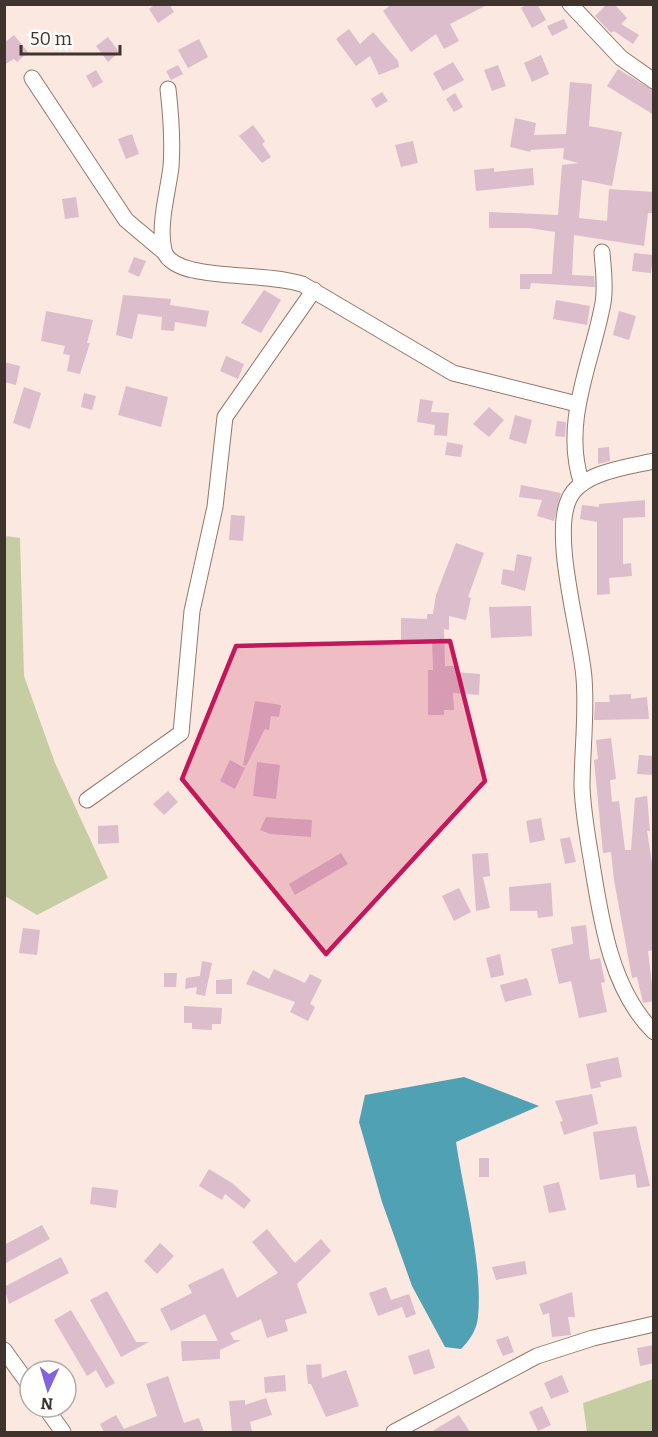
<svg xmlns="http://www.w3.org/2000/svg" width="658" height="1437" viewBox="0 0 658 1437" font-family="Bitter,serif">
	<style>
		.green { fill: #c7cda3 }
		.water { fill: #4fa1b3 }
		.building { fill: #dcbdcb }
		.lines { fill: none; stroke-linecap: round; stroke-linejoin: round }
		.street-casing { stroke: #93786b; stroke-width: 17 }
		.street { stroke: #fff; stroke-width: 15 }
		.marked { fill: #c2185b; fill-opacity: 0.2; stroke: #c2185b; stroke-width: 4.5; stroke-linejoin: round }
	</style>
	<rect width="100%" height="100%" fill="#fbe8e0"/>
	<path class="green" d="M 5,536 L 20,538 L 24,676 L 55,763 L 108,878 L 37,915 L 5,896 Z
		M 653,1379 L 653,1432 L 587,1432 L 583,1403 Z"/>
	<path class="water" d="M 464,1077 L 539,1106 L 456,1142 C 464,1196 483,1264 478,1317 C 477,1330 469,1341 461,1349 L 445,1347 L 412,1286 L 382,1202 L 359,1122 L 365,1095 Z"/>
	<path class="building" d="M 156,4 L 169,4 L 174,12 L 158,23 L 149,9 Z
		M 392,4 L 489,4 L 450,24 L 459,41 L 444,49 L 436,34 L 411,52 L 383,11 Z
		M 527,4 L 537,4 L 546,20 L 532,28 L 521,8 Z
		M 607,4 L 614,4 L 627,18 L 621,24 L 639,35 L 633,44 L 614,31 L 611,33 L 595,16 Z
		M 564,19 L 568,28 L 552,36 L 547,26 Z
		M 349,29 L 360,44 L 373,32 L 398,61 L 399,67 L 379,75 L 370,56 L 356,66 L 336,39 Z
		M 14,35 L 28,52 L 17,62 L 14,59 L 4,65 L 4,43 Z
		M 108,37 L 119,52 L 108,62 L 96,46 Z
		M 199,39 L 208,57 L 188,68 L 178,50 Z
		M 541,55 L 549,74 L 532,82 L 524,63 Z
		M 453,62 L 464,80 L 443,91 L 433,73 Z
		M 178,65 L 183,74 L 171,80 L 166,71 Z
		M 498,65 L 506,86 L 492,91 L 484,70 Z
		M 618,69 L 654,91 L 654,115 L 607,86 Z
		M 96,70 L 103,82 L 93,88 L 86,76 Z
		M 570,82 L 592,84 L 589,126 L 622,132 L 612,186 L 582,180 L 579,218 L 607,221 L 609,189 L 654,192 L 654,213 L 648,213 L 644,246 L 574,235 L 572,275 L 594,276 L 595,287 L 531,283 L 530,289 L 520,289 L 520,274 L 552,274 L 555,232 L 529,228 L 489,228 L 489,212 L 558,215 L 562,165 L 579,163 L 563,159 L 564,148 L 530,150 L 531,152 L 510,147 L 515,118 L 536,123 L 534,135 L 566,134 Z
		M 382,92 L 388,101 L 376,108 L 371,99 Z
		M 455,93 L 463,107 L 454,112 L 446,99 Z
		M 253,125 L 265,141 L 262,144 L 271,157 L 262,163 L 239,136 Z
		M 132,134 L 139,154 L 126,159 L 118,139 Z
		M 413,141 L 418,163 L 401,167 L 395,145 Z
		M 494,168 L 494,172 L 533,168 L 534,185 L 476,191 L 474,170 Z
		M 76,197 L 79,217 L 65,219 L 62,199 Z
		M 634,253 L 653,255 L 651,273 L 632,271 Z
		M 134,257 L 146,261 L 139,277 L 128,272 Z
		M 264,290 L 281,300 L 261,333 L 241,323 Z
		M 123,295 L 171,299 L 170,305 L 209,311 L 206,327 L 175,322 L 174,331 L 161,330 L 162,317 L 138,314 L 132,339 L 116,335 Z
		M 556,300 L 590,306 L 587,325 L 553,319 Z
		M 46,311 L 93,320 L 87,343 L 90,343 L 80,374 L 67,371 L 70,355 L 63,354 L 65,346 L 41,341 Z
		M 619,311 L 636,316 L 629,340 L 613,335 Z
		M 226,356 L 244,364 L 238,379 L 220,371 Z
		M 4,362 L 20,366 L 16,385 L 4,382 Z
		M 126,386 L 168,397 L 161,427 L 118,415 Z
		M 24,387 L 41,393 L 30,429 L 13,423 Z
		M 84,393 L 96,396 L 92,410 L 81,407 Z
		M 420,399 L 433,401 L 431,412 L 449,413 L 447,436 L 434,435 L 435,425 L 417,422 Z
		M 489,407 L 504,420 L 489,437 L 473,424 Z
		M 515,415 L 532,420 L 526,444 L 509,439 Z
		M 557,421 L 566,422 L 565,437 L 555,436 Z
		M 447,442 L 463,445 L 461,457 L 445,455 Z
		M 609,447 L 610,461 L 598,464 L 598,448 Z
		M 521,485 L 561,493 L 554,521 L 537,516 L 542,500 L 519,497 Z
		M 645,500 L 645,517 L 623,518 L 623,564 L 631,563 L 632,576 L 609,578 L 610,594 L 597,595 L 597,522 L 580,519 L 582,505 L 599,507 L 599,504 Z
		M 231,515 L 245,516 L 243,541 L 229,540 Z
		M 456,543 L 484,553 L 468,597 L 471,598 L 466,620 L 449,616 L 449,630 L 444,629 L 445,666 L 455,666 L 455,672 L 480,674 L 479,695 L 453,693 L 454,710 L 444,710 L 444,715 L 428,715 L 428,670 L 433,670 L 432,641 L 401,640 L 401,618 L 427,619 L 427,614 L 433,614 L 436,595 Z
		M 517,554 L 532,557 L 525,591 L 501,584 L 503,569 L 514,571 Z
		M 531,606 L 532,636 L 491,638 L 489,607 Z
		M 631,694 L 631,699 L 647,697 L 649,719 L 594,720 L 595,702 L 610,702 L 609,695 Z
		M 255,701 L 281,705 L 279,717 L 271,716 L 269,730 L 265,729 L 246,766 L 243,765 Z
		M 611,738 L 616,779 L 610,780 L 612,802 L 619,801 L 625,850 L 631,850 L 635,798 L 647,796 L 648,807 L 650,831 L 647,831 L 654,876 L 654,950 L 648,951 L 654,1001 L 643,1003 L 637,977 L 632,978 L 614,880 L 611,852 L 603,853 L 594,760 L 598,759 L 596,740 Z
		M 639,755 L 654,756 L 654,775 L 637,774 Z
		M 230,760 L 245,768 L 235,789 L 220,781 Z
		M 257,762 L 280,765 L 276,799 L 253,796 Z
		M 168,791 L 178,802 L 164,815 L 153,804 Z
		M 266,817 L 312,820 L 311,837 L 270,834 L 260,830 Z
		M 541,818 L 545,840 L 530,843 L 526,821 Z
		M 118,825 L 119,843 L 98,844 L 98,826 Z
		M 570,837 L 576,862 L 565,864 L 560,839 Z
		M 341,853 L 348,864 L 295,895 L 289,884 Z
		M 488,853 L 490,876 L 483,877 L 490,908 L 476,911 L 472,854 Z
		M 551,883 L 553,916 L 538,918 L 537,911 L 510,911 L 509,887 Z
		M 459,888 L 471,912 L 454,921 L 442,896 Z
		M 586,925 L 590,960 L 600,958 L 605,982 L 601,983 L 607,1012 L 579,1018 L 571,981 L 559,984 L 551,949 L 573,944 L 571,927 Z
		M 23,928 L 40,930 L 37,955 L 19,953 Z
		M 500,954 L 504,975 L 491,978 L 486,958 Z
		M 202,961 L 212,963 L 205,996 L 196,994 L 197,987 L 185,989 L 186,978 L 200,976 Z
		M 274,969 L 305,983 L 310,974 L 322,980 L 310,1004 L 315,1007 L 308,1021 L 290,1012 L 295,1002 L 246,984 L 253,970 L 269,979 Z
		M 164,973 L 177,973 L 176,987 L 164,987 Z
		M 527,978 L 532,995 L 505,1002 L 500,985 Z
		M 232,979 L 232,994 L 216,994 L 216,980 Z
		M 184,1006 L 222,1008 L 221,1024 L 212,1024 L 212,1030 L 192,1029 L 192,1023 L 184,1023 Z
		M 618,1057 L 622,1077 L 600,1082 L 601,1087 L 591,1089 L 586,1064 Z
		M 592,1094 L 598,1124 L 564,1135 L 560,1122 L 563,1121 L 555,1101 Z
		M 636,1126 L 650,1186 L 637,1188 L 635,1174 L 600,1180 L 593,1132 Z
		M 479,1158 L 489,1158 L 489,1177 L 479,1177 Z
		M 209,1169 L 232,1183 L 251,1200 L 244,1209 L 225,1194 L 222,1200 L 199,1186 Z
		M 559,1182 L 566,1210 L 549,1213 L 543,1186 Z
		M 92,1187 L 118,1190 L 116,1208 L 90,1204 Z
		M 42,1225 L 50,1239 L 4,1264 L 4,1245 Z
		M 267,1229 L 295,1263 L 321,1239 L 331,1251 L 297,1284 L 307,1313 L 285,1320 L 288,1331 L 267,1338 L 261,1319 L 230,1333 L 234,1340 L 241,1340 L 220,1350 L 220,1359 L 182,1361 L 181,1341 L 218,1341 L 205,1314 L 171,1331 L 160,1309 L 192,1293 L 188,1285 L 223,1268 L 237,1298 L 278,1273 L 252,1242 Z
		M 160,1243 L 174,1256 L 157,1274 L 144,1261 Z
		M 61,1257 L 69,1273 L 9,1304 L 4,1287 Z
		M 525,1261 L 527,1274 L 496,1280 L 492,1267 Z
		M 386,1287 L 391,1300 L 409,1294 L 416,1314 L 406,1318 L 402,1307 L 378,1316 L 369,1293 Z
		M 107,1291 L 136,1342 L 149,1342 L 121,1357 L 90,1300 Z
		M 572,1292 L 575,1317 L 568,1317 L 571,1335 L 552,1337 L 549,1313 L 543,1315 L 539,1304 Z
		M 71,1310 L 115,1383 L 106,1388 L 96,1370 L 87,1376 L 54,1320 Z
		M 508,1336 L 514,1352 L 503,1356 L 496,1340 Z
		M 654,1345 L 654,1363 L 640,1366 L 637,1348 Z
		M 429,1349 L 435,1368 L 414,1375 L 408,1356 Z
		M 321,1364 L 322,1378 L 346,1370 L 359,1406 L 326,1417 L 311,1384 L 308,1384 L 306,1365 Z
		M 285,1375 L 286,1391 L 265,1393 L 264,1377 Z
		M 562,1375 L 569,1392 L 551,1399 L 544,1383 Z
		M 168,1376 L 184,1423 L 199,1418 L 204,1432 L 104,1432 L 100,1424 L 116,1415 L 124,1429 L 157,1416 L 146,1384 Z
		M 266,1398 L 272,1415 L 250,1422 L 252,1432 L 232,1432 L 229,1401 L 245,1400 L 245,1405 Z
		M 542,1406 L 551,1425 L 538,1431 L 529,1412 Z
		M 459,1415 L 470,1432 L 431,1432 Z"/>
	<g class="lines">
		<defs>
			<path id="street" d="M 570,4 L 621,58 L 654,81
				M 32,78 L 126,220 L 164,252
				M 168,89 C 171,115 173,141 171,167 C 168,192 158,225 164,250 C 166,261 182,268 193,270 C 229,278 266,274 302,284 L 453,373 L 577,404
				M 654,461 C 628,467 581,472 569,499 C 551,537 581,635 584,678 C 587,715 582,751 582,787 C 583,813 588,839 592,864 C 601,920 611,990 654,1032
				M 582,484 C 561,423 592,363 603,303 C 606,286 603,268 602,252
				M 87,800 L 181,733 L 192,611 L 215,507 L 225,417 L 314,290
				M 4,1350 L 30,1386
				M 45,1407 L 63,1432
				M 394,1432 L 537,1356 L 593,1338 L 654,1324"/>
		</defs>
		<use href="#street" class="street-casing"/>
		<use href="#street" class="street"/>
	</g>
	<path class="marked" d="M 450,641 L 485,781 L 326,954 L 182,779 L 236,646 Z"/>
	<rect width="658" height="1437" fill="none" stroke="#3f332d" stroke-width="12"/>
	<g transform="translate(48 1389) rotate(184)"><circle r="28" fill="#ffffff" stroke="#b2adab" stroke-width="1.5"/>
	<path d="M0-4.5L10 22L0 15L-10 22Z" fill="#8262dd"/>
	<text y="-9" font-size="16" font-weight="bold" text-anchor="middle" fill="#3f332d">N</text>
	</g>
	<path d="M21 45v9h99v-9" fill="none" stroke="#3f332d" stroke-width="3"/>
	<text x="30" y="45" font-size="18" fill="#3f332d" stroke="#ffffff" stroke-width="4.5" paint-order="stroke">50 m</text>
</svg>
